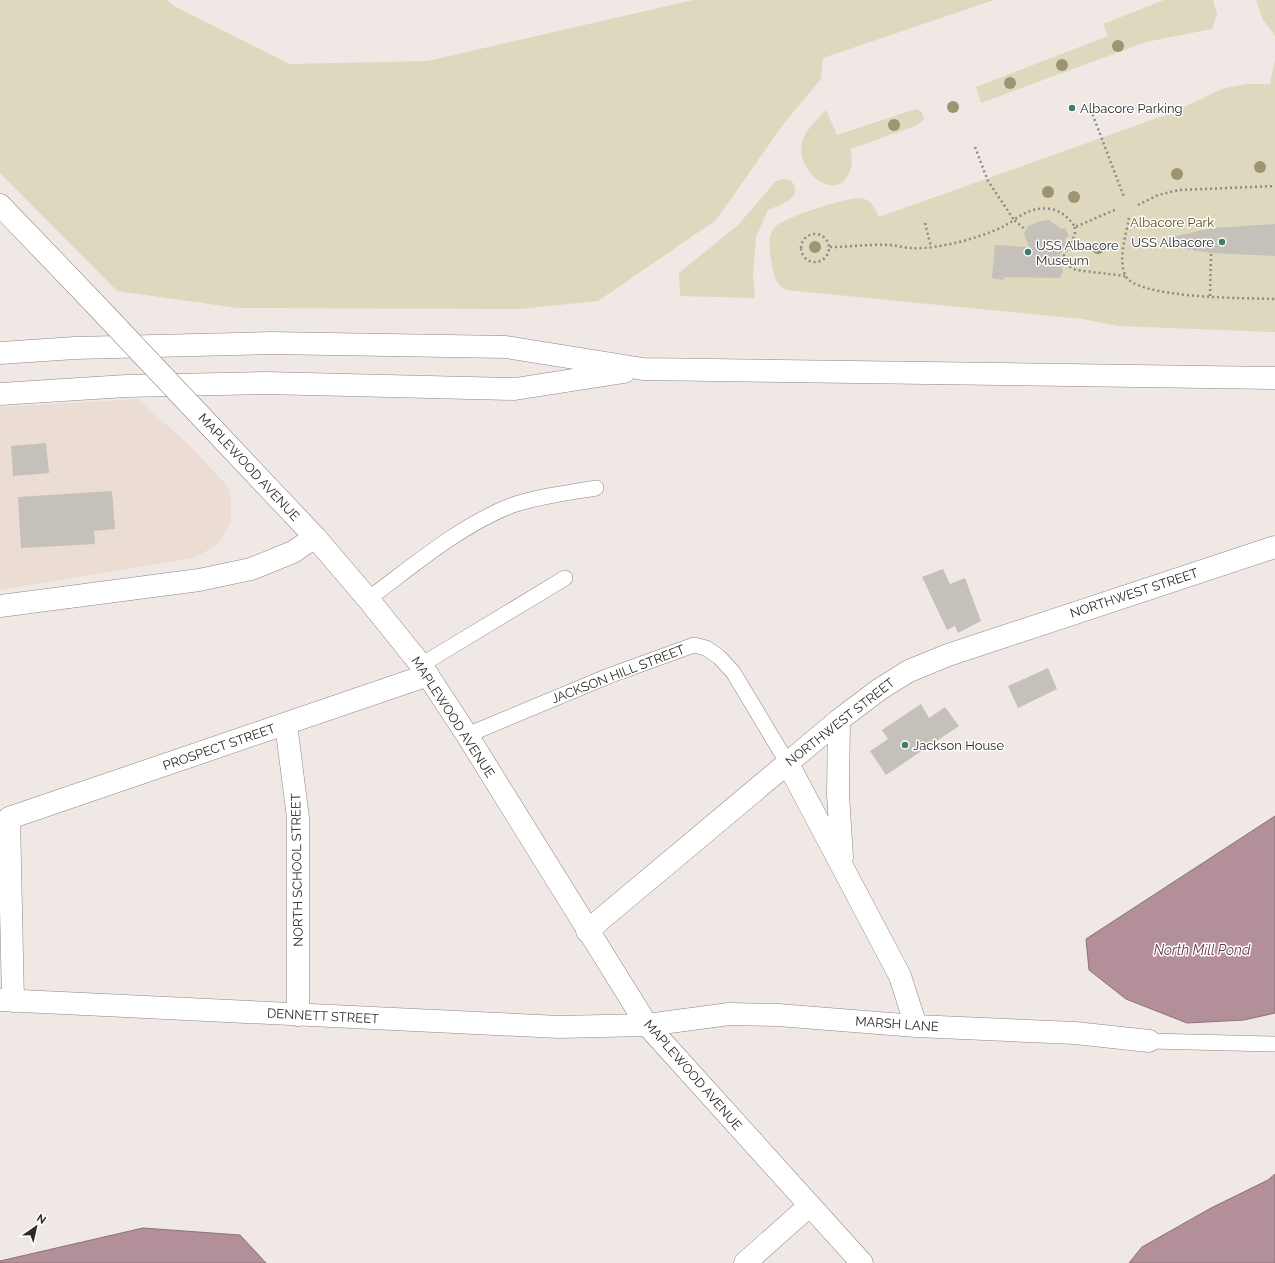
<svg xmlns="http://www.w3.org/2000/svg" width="1275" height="1263" viewBox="0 0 1275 1263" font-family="Raleway,sans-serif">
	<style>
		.built { fill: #ebdcd4 }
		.green { fill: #ddd8be }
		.water { fill: #b38f9a; stroke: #8b7178 }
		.building { fill: #c5c0ba }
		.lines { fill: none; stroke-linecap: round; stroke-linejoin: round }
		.lane-casing { stroke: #8d8683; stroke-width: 16 }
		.street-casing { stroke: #8d8683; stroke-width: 23 }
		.secondary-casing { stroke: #8d8683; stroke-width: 23 }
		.primary-casing { stroke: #8d8683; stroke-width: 23 }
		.path { stroke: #8f8987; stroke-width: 2.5; stroke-dasharray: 2 3; stroke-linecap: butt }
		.lane { stroke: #fff; stroke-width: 15 }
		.street { stroke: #fff; stroke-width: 22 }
		.secondary { stroke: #fff; stroke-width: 22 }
		.primary { stroke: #fff; stroke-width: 22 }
		.secondary-bridge-casing { stroke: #8d8683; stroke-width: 23; stroke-linecap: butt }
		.secondary-bridge { stroke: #fff; stroke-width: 22 }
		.tree { fill: #9e9474 }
		.poi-dot { fill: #3c7d6d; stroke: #fff; stroke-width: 1.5 }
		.labels { text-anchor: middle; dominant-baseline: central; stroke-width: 3; stroke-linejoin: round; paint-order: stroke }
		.poi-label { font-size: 13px; fill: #2d2a29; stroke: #fff; text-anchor: start }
		.park-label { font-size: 13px; fill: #5a5018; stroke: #fff }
		.street-label { font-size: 13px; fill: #2d2a29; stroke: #fff }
		.water-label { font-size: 14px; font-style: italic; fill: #663346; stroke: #fff }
	</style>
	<rect width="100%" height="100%" fill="#f0e8e5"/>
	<path class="built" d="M 138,399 L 189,445 L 228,487 L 231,498 L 231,521 L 220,541 L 212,548 L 193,558 L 0,590 L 0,407 Z"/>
	<path class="green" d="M 0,0 L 166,0 L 174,6 L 290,64 L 428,61 L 693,0 L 994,0 L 823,58 L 821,79 L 785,122 L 716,220 L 598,301 L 519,309 L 238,308 L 117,291 L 0,173 Z
		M 1164,0 L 1213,0 L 1217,14 L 1212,29 L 1146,42 L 981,103 L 976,87 L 1108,36 L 1103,24 Z
		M 1256,0 L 1275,0 L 1275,36 L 1263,20 Z
		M 1275,60 L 1275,332 L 1118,326 L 1082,319 L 786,290 C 776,285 774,276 772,265 C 770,254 766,236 775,227 C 784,217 849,197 861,198 C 872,200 875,209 879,217 L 1174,112 L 1222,89 L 1246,84 L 1270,84 Z
		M 916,109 L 922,112 L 924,119 L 918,125 L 851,149 C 851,156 853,164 850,171 C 837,205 795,172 802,142 C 806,129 817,120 826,110 L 837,135 Z
		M 782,179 C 795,178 801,192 789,200 C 783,204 775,207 768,210 L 756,237 L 753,276 L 755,298 L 680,296 L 679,273 L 738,225 L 776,181 Z"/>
	<path class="water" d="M 1275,816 L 1275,1013 L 1244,1020 L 1187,1023 L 1126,999 L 1089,970 L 1086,939 Z
		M 1275,1174 L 1275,1263 L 1129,1263 L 1142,1247 L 1211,1208 L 1268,1180 Z
		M 143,1228 L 240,1235 L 266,1263 L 0,1263 L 0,1261 Z"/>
	<path class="building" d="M 1049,220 L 1061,229 L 1065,228 L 1069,236 L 1065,238 L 1066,244 L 1059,257 L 1059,267 L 1062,267 L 1063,274 L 1061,274 L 1061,278 L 1005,277 L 1003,280 L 992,278 L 995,245 L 1029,247 L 1024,234 L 1028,226 L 1041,221 Z
		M 1275,224 L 1275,256 L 1211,253 L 1174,247 L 1169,243 L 1172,237 L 1213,228 Z
		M 46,443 L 49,473 L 13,476 L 11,446 Z
		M 112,491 L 115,529 L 94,531 L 95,544 L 21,548 L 18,497 Z
		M 943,569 L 950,584 L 965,578 L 981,621 L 958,633 L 955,626 L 947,630 L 922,577 Z
		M 1048,668 L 1057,689 L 1018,708 L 1008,686 Z
		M 921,704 L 929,718 L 945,707 L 959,726 L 886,775 L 870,751 L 888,739 L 882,730 Z"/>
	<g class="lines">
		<defs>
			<path id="lane" d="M 368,599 C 413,566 458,527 510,506 C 538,496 568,493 596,488
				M 421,665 L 565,578
				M 467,735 L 611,675 L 694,645 L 706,648 L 719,657 L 733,672 L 787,762
				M 1149,1041 L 1275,1044"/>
			<path id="street" d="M 839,720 L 838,794 L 842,858
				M 286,724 L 298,818 L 298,1015
				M 787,762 L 900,976 L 916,1026
				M 587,931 L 839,720 L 880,689 L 909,671 L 948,655 L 1275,547
				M 13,1001 L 9,818 L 428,675
				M 647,1025 L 729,1014 L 778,1015 L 916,1026 L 1075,1033 L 1149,1041
				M 745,1263 L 809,1206"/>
			<path id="secondary" d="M 0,205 L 94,303
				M 212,428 L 315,537 L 368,599 L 421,665 L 467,735 L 647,1025 L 862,1263
				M 0,1000 L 559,1027 L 647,1025"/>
			<path id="primary" d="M 0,353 L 75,348 L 271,343 L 506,347 L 643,369 L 1275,378
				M 0,394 L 126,386 L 266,383 L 515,389 L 624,372
				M 0,606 L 199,580 L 251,569 L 293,552 L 315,537"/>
		</defs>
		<use href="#lane" class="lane-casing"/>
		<use href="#street" class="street-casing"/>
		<use href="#secondary" class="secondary-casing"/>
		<use href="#primary" class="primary-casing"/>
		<path class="path" d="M 1089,105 L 1124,197
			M 975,147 L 988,181 L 1014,220 C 1035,204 1060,203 1075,227 L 1117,209
			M 1138,205 L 1158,195 L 1179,190 L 1275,186
			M 1129,218 C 1126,235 1118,259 1125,275 C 1135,299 1249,298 1275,299
			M 925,223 L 931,247
			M 1075,227 L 1075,235 L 1063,257 L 1067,265 L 1076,270 L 1125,276
			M801 248a14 14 0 1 1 28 0a14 14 0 1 1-28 0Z
			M 830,247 C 849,247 869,244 888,245 C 896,245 904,248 912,248 C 938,250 994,235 1014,220 L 1026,230
			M 1210,296 L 1211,253"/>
		<use href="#lane" class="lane"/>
		<use href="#street" class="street"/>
		<use href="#secondary" class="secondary"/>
		<use href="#primary" class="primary"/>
		<defs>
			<path id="secondary-bridge" d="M 94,303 L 212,428"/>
		</defs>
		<use href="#secondary-bridge" class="secondary-bridge-casing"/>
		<use href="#secondary-bridge" class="secondary-bridge"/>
	</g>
	<g class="tree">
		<circle cx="1118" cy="46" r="6"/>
		<circle cx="1062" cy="65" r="6"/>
		<circle cx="1010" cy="83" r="6"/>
		<circle cx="953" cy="107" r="6"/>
		<circle cx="894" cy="125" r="6"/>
		<circle cx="1260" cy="167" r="6"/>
		<circle cx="1177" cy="174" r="6"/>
		<circle cx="1048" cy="192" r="6"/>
		<circle cx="1074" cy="197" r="6"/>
		<circle cx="815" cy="247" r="6"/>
		<circle cx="1098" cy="248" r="6"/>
	</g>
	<g class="poi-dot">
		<circle cx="1072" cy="108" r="4"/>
		<circle cx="1222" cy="242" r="4"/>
		<circle cx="1028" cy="252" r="4"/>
		<circle cx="905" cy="745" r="4"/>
	</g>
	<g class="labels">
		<g class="poi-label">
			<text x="1080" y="108">Albacore Parking</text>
			<text x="1214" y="242" text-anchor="end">USS Albacore</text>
			<text x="1036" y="245">USS Albacore<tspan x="1036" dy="15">Museum</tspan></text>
			<text x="913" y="745">Jackson House</text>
		</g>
		<g class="park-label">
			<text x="1172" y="222">Albacore Park</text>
		</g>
		<g class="street-label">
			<text transform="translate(249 467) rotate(47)">MAPLEWOOD AVENUE</text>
			<text transform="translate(1134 593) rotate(-18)">NORTHWEST STREET</text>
			<text transform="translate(618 674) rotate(-21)">JACKSON HILL STREET</text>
			<text transform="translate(453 717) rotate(57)">MAPLEWOOD AVENUE</text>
			<text transform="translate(840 722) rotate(-38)">NORTHWEST STREET</text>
			<text transform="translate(219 747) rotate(-19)">PROSPECT STREET</text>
			<text transform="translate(297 870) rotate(-91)">NORTH SCHOOL STREET</text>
			<text transform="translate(323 1016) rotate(3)">DENNETT STREET</text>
			<text transform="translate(897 1024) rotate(4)">MARSH LANE</text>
			<text transform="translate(693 1075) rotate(49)">MAPLEWOOD AVENUE</text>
		</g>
		<g class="water-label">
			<text x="1202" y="950">North Mill Pond</text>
		</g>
	</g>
	<g transform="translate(36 1227) rotate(34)" stroke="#ffffff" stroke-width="3" paint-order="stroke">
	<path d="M0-3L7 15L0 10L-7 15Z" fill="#2d2a29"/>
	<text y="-6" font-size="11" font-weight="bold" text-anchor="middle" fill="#2d2a29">N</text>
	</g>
</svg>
